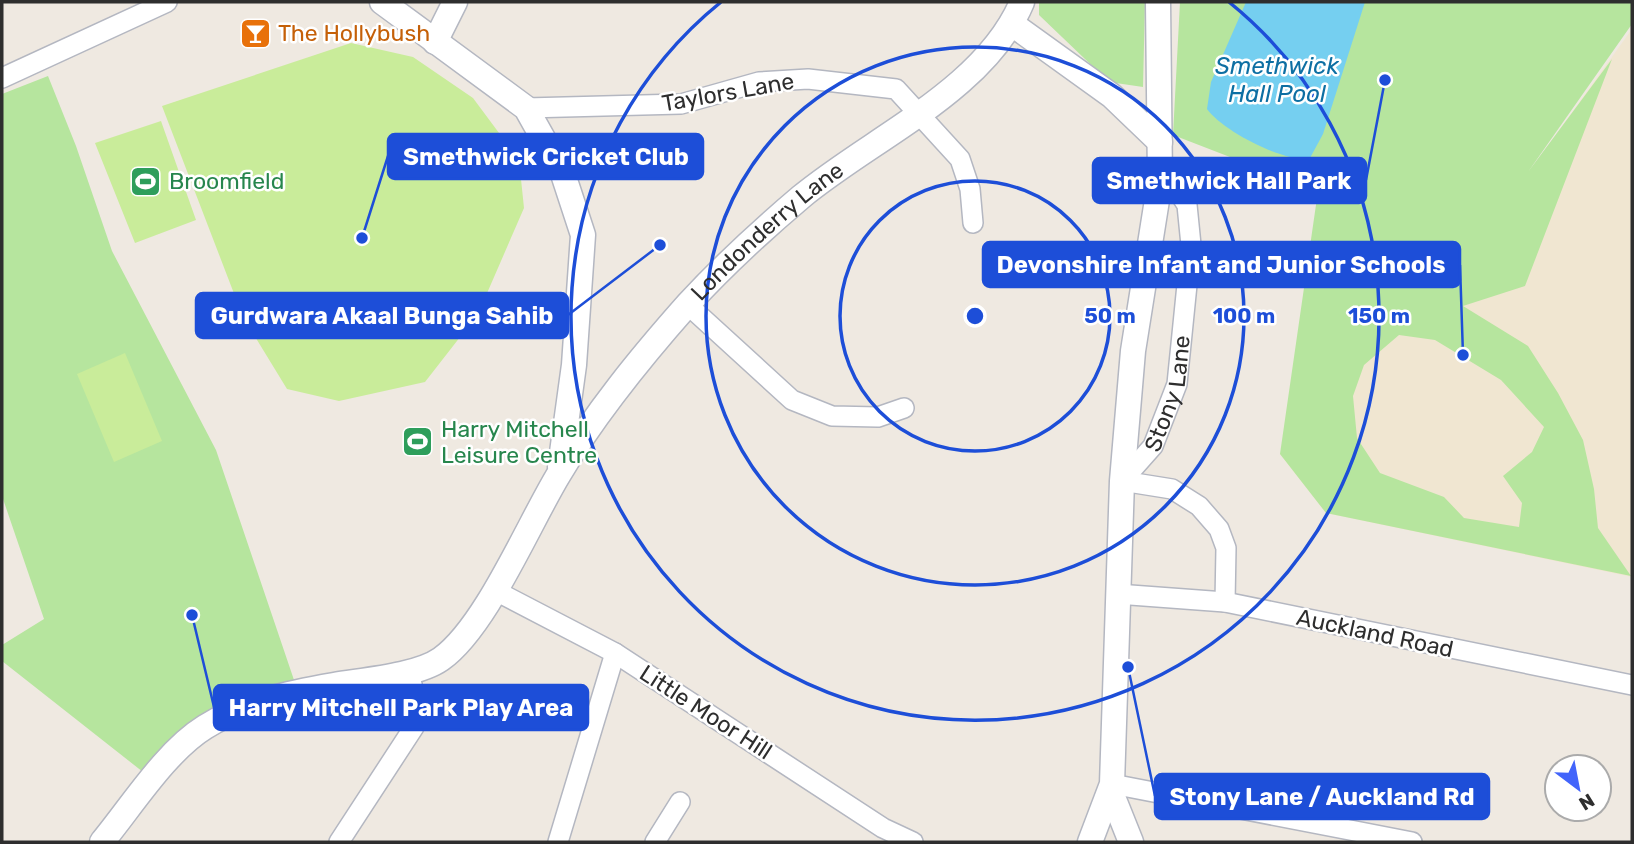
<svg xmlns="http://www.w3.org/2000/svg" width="1634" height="844" viewBox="0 0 1634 844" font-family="Rubik,sans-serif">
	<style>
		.education { fill: #f0e6d1 }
		.green { fill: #b6e59e; fill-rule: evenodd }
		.pitch { fill: #c9ec9a }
		.water { fill: #75cff0 }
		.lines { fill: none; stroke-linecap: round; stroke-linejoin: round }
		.minor-casing { stroke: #b4b7c1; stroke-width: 22 }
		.tertiary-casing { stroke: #b4b7c1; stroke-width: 27 }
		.minor { stroke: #fff; stroke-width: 19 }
		.tertiary { stroke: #fff; stroke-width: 24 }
		.ring { fill: none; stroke: #1d4ed8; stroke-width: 3.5 }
		.labels { text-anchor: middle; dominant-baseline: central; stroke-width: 5; stroke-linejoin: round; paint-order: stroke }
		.food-label { font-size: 23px; fill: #c56008; stroke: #fff; text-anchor: start }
		.street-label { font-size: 23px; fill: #2e2e2e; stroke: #fff }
		.leisure-label { font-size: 23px; fill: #27864d; stroke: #fff; text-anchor: start }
		.water-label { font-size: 24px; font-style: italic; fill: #0d6fa3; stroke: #fff }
		.centre { fill: #1d4ed8; stroke: #fff; stroke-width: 3.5 }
		.ring-label { font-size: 21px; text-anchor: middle; font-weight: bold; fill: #1d4ed8; stroke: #fff; stroke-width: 5; stroke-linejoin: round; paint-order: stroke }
		.leader { fill: none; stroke: #1d4ed8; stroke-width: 2.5 }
		.callout-dot { fill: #1d4ed8; stroke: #fff; stroke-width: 2.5 }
		.callout { fill: #1d4ed8; stroke: #1d4ed8; stroke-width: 2.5 }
		.callout-label { font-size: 24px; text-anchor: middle; font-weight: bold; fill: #fff }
	</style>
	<rect width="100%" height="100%" fill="#efe9e1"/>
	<path class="education" d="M 1632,29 L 1632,577 L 1326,513 L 1280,454 L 1481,239 Z"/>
	<path class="green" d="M 1039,2 L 1145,2 L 1143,87 L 1109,82 L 1039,15 Z
		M 1180,2 L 1632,2 L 1632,24 L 1528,172 L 1612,59 L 1525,286 L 1463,306 L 1528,346 L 1558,393 L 1583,440 L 1594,489 L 1598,528 L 1631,576 L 1326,513 L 1280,454 L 1318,191 L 1173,135 ZM 1399,335 L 1435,340 L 1501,380 L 1544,427 L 1532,452 L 1503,476 L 1522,503 L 1519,527 L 1464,518 L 1444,497 L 1380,473 L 1357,438 L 1353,396 L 1364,365 Z
		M 48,76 L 76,146 L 112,251 L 216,450 L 294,680 L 240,700 L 143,772 L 2,661 L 2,645 L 44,619 L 2,496 L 2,94 Z"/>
	<path class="pitch" d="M 351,43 L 413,57 L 473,98 L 519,160 L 524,208 L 478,314 L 425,382 L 339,401 L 287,389 L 243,317 L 162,106 Z
		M 161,121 L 196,220 L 135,243 L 95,143 Z
		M 125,353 L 162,441 L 114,462 L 77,374 Z"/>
	<path class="water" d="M 1246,2 L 1365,2 L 1323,134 L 1310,158 C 1284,163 1223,131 1207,109 L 1211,82 Z"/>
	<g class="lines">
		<defs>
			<g id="minor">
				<path d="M 2,78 L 167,2"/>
				<path d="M 526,108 L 681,104 L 759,82 L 808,79 L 896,89 L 960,159 L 970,189 L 973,223"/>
				<path d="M 688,305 L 792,400 L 832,416 L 878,417 L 904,408"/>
				<path id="s1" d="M 1122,481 L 1153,446 L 1177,384 L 1191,245 L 1187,205 L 1178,191 L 1160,181"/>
				<path d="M 1122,481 L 1172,489 L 1199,506 L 1219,529 L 1226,548 L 1225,602"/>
				<path d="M 494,590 L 615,653 L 883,828 L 913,842"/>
				<path d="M 1117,594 L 1225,602 L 1632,685"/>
				<path d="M 1112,784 L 1412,842"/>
				<path d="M 339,842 L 414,727 L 417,709 L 409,670"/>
				<path d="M 558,842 L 615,653"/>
				<path d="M 655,842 L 680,802"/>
			</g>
			<g id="tertiary">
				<path d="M 382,2 L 526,108 L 563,174 L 583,235 L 574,365 L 560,467"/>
				<path d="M 1012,24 L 1112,96 L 1160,142"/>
				<path d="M 435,42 L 455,2"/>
				<path d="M 1111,792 L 1131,842"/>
				<path id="s2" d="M 102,842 C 131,807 166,751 205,727 C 245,702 288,693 334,685 C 363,680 417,676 441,659 C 486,627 529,523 559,474 C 595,413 641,357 688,304 C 723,266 762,230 801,197 C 872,138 985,90 1022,2"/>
				<path d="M 1090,842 L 1112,784 L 1122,481 L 1133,351 L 1160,181 L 1158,2"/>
			</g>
		</defs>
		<use href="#minor" class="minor-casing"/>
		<use href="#tertiary" class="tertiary-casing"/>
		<use href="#minor" class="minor"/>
		<use href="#tertiary" class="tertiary"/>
	</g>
	<g class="ring">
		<circle cx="975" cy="316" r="135"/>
		<circle cx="975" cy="316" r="269"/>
		<path d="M1229 2A404 404 0 1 1 721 2"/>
	</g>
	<defs>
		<symbol id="bar-square" viewBox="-11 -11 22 22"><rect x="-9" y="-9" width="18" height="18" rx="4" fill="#e8710a" stroke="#fff"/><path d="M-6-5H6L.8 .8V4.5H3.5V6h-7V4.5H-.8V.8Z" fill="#fff"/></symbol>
		<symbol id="stadium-square" viewBox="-11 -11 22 22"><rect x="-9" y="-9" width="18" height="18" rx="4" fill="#2e9e5b" stroke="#fff"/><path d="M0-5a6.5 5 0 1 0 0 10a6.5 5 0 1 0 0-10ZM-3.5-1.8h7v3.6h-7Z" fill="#fff"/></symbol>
	</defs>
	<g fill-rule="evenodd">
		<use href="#bar-square" x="238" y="16" width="35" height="35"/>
		<use href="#stadium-square" x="128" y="164" width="35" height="35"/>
		<use href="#stadium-square" x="400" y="424" width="35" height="35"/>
	</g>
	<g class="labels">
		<g class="food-label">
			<text x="278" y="33">The Hollybush</text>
		</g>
		<g class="street-label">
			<text transform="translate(728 92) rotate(-10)">Taylors Lane</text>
			<text stroke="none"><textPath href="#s2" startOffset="945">Londonderry Lane</textPath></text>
			<text stroke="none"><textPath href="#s1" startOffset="102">Stony Lane</textPath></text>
			<text transform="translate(1375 633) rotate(12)">Auckland Road</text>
			<text transform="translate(706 712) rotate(33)">Little Moor Hill</text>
		</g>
		<g class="leisure-label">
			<text x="169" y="181">Broomfield</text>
			<text x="441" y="429">Harry Mitchell<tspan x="441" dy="26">Leisure Centre</tspan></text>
		</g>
		<g class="water-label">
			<text x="1277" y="66">Smethwick<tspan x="1277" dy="28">Hall Pool</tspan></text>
		</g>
	</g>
	<circle cx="975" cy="316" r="10" class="centre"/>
	<g class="ring-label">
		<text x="1110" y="323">50 m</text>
		<text x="1244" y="323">100 m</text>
		<text x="1379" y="323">150 m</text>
	</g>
	<path class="leader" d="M362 238L388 156M1385 80L1366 180M1463 355L1460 265M660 245L568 315M192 615L214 707M1128 667L1155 796"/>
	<g class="callout-dot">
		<circle cx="362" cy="238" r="7"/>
		<circle cx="1385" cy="80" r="7"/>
		<circle cx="1463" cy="355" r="7"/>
		<circle cx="660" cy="245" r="7"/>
		<circle cx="192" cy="615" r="7"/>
		<circle cx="1128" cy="667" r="7"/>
	</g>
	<g class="callout">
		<rect x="388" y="134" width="315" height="45" rx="7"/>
		<rect x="1093" y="158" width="273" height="45" rx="7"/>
		<rect x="983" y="242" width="477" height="45" rx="7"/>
		<rect x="196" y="293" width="372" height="45" rx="7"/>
		<rect x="214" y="685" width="374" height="45" rx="7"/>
		<rect x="1155" y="774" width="334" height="45" rx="7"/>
	</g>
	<g class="callout-label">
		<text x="546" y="165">Smethwick Cricket Club</text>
		<text x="1229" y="189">Smethwick Hall Park</text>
		<text x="1221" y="273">Devonshire Infant and Junior Schools</text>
		<text x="382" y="324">Gurdwara Akaal Bunga Sahib</text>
		<text x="401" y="716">Harry Mitchell Park Play Area</text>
		<text x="1322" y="805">Stony Lane / Auckland Rd</text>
	</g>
	<rect width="1634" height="844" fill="none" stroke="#2e2e2e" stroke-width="7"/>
	<g transform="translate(1578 788) rotate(148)"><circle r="33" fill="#ffffff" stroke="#ababab" stroke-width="2"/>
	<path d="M0-5L12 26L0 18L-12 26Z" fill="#4264fb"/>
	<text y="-10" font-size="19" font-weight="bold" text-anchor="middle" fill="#2e2e2e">N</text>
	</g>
</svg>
